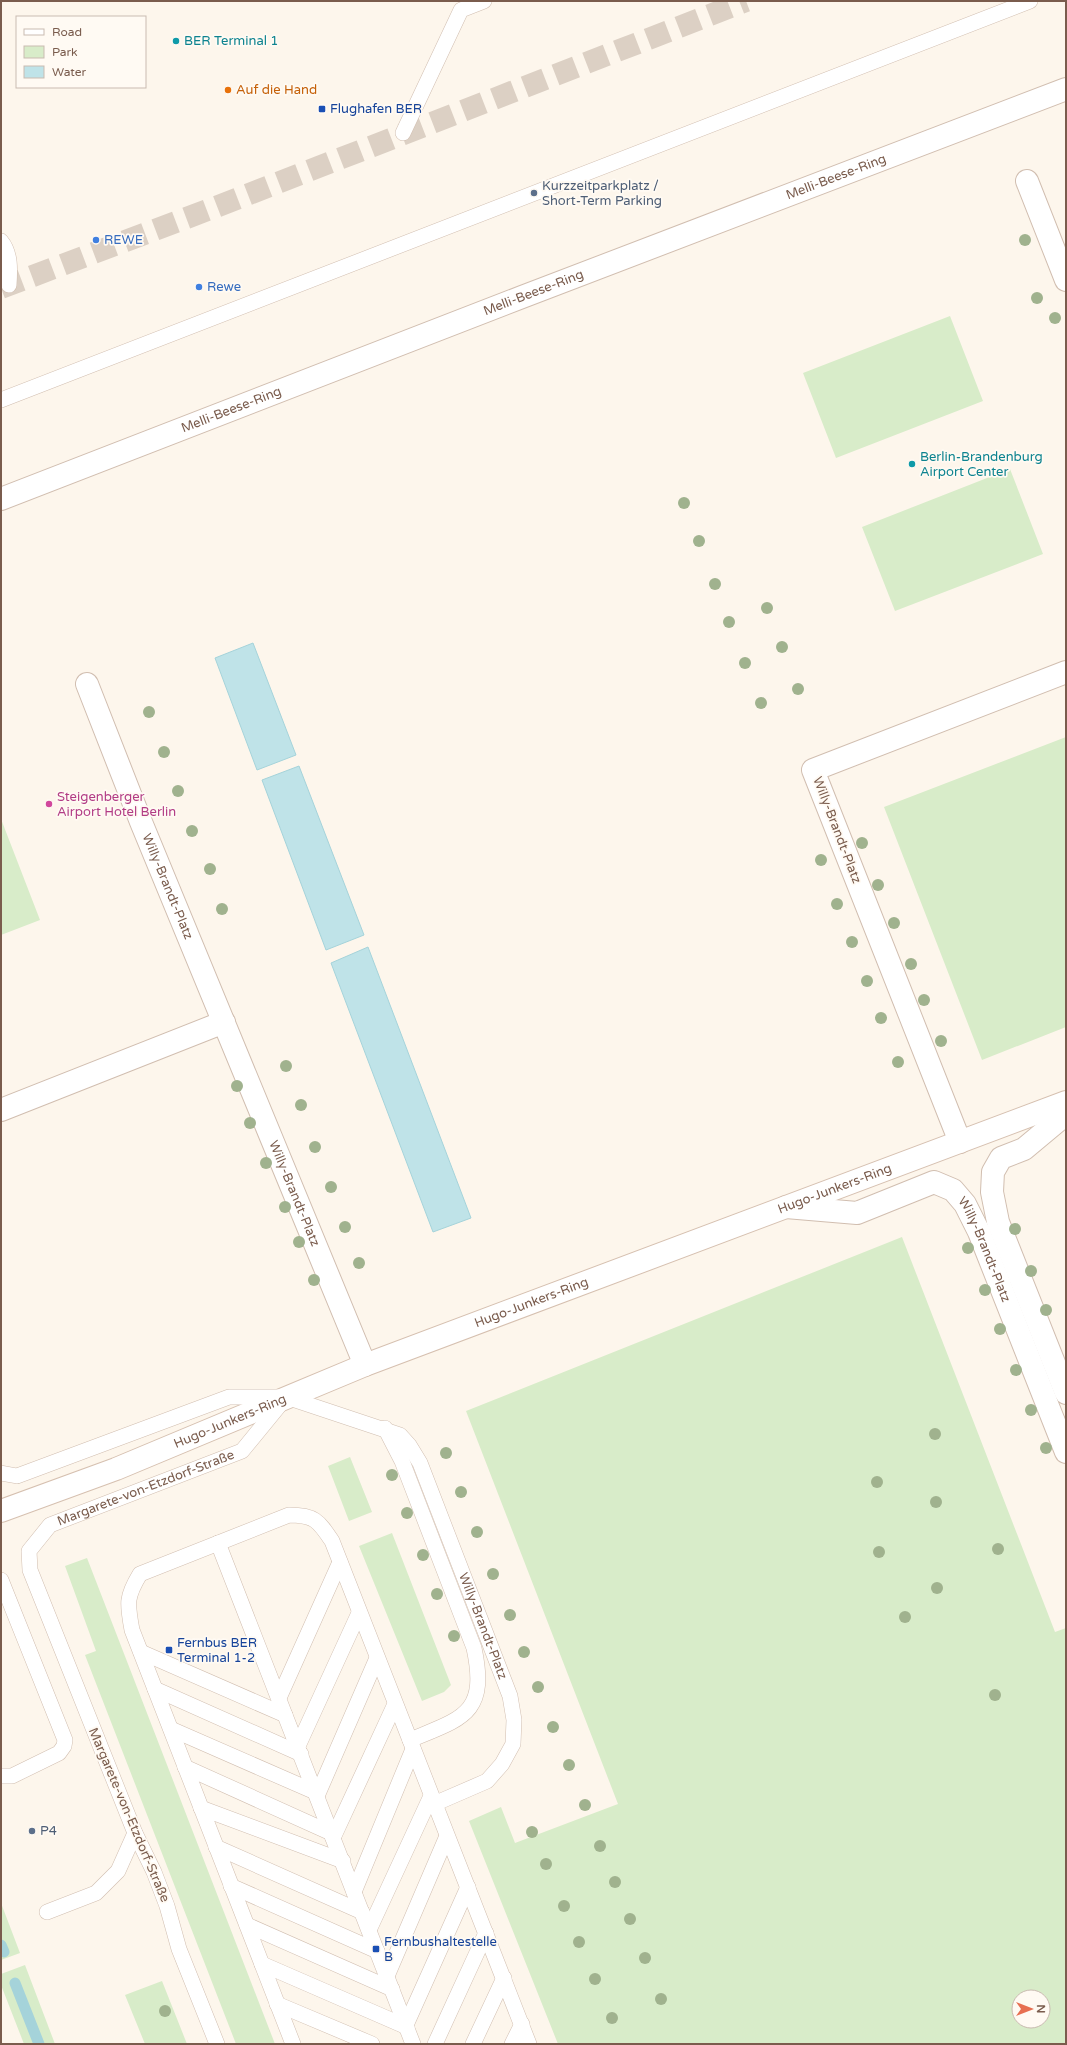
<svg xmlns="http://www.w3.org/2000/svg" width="1067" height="2045" viewBox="0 0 1067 2045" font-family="'Varela Round',sans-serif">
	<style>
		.green { fill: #d8ecc9; fill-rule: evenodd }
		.water { fill: #bfe3e8; stroke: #a5d3da }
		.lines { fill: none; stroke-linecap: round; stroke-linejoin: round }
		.stream { stroke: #a5d3da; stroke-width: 11 }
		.street-tunnel { stroke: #dcd0c4; stroke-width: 22; stroke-dasharray: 22 11; stroke-linecap: butt }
		.lane-casing { stroke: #d1beb0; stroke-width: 16 }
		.street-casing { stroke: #d1beb0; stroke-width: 24 }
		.secondary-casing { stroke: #d6c0b0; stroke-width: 24 }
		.lane { stroke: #fff; stroke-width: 15 }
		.street { stroke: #fff; stroke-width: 22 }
		.secondary { stroke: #fff; stroke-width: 22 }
		.tree { fill: #a0b28e }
		.culture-dot { fill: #0f9aa8; stroke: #fffaf3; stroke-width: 1.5 }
		.food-dot { fill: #e8710a; stroke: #fffaf3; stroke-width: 1.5 }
		.transit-dot { fill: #1a4fb4; stroke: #fffaf3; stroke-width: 1.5 }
		.service-dot { fill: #5c6f8a; stroke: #fffaf3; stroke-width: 1.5 }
		.shop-dot { fill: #3f7fe0; stroke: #fffaf3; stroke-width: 1.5 }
		.hotel-dot { fill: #d1479c; stroke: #fffaf3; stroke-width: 1.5 }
		.labels { text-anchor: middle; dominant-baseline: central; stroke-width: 3.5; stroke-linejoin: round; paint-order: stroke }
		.culture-label { font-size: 13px; fill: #0d838f; stroke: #fffaf3; text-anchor: start }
		.food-label { font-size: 13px; fill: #c56008; stroke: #fffaf3; text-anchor: start }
		.transit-label { font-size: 13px; fill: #164399; stroke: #fffaf3; text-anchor: start }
		.street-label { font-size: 13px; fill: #7a5c4d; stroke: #fffaf3 }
		.service-label { font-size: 13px; fill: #4e5e75; stroke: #fffaf3; text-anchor: start }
		.shop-label { font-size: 13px; fill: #366cbe; stroke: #fffaf3; text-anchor: start }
		.hotel-label { font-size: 13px; fill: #b23c85; stroke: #fffaf3; text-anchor: start }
	</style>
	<rect width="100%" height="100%" fill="#fdf6ec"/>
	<path class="green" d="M 950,316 L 983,401 L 836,458 L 803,373 Z
		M 1010,469 L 1043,554 L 895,611 L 862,527 Z
		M 1066,737 L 1066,1027 L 982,1060 L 884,807 Z
		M 1,819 L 40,920 L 1,935 Z
		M 902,1237 L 1055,1632 L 1066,1628 L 1066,2044 L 558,2044 L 469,1821 L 501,1807 L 515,1843 L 618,1804 L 466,1411 ZM 1019,1997 L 1043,1997 L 1043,2021 L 1019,2021 Z
		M 350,1457 L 372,1512 L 349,1521 L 328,1466 Z
		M 392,1533 L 451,1685 L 444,1692 L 422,1701 L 359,1546 Z
		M 87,1558 L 275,2044 L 236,2044 L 85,1655 L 96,1651 L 65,1566 Z
		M 1,1903 L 20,1953 L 1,1960 Z
		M 25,1965 L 55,2044 L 24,2044 L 1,1985 L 1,1974 Z
		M 162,1981 L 187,2044 L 145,2044 L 125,1995 Z"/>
	<path class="water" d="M 253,643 L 296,755 L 257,770 L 215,658 Z
		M 299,766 L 364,935 L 326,950 L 262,780 Z
		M 368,947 L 471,1218 L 433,1232 L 331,963 Z"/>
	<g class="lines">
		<path class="stream" d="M 1,1945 L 4,1952
			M 15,1983 L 39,2044"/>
		<path class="street-tunnel" d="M 1,288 L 213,208 L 746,1"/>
		<defs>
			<g id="lane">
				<path d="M 403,133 L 461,10 L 484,1"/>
				<path d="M 1,241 C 11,253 10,270 9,285"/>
				<path d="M 1,400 L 1030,1"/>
				<path d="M 385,1428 L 402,1461 L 474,1648 C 488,1714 463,1718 410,1740"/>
				<path id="s1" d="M 1,1473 L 17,1476 L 229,1397 L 286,1397 L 400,1435 L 409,1445 L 420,1463 L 510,1696 L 514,1720 L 513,1744 L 502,1764 L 487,1781 L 434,1804"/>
				<path d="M 218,1543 L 413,2044"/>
				<path d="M 1,1580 L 65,1740 L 64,1746 L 59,1753 L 12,1776 L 1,1776"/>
				<path d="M 141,1652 L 285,1715"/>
				<path d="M 155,1689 L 301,1754"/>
				<path d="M 279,1698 L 340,1562"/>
				<path d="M 171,1729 L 315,1792"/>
				<path d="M 298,1746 L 359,1613"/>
				<path d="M 185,1767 L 331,1833"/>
				<path d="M 317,1796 L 377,1658"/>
				<path d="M 201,1808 L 343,1861"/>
				<path d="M 333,1838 L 395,1704"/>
				<path d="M 216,1847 L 362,1912"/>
				<path d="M 231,1886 L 377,1951"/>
				<path d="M 354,1892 L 413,1749"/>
				<path d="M 47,1912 L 96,1893 L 118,1871 L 135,1833"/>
				<path d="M 247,1925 L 392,1989"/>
				<path d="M 369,1930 L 431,1796"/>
				<path d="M 262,1964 L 407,2027"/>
				<path d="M 387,1976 L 447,1836"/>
				<path d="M 277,2004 L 372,2044"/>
				<path d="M 406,2025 L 468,1887"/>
				<path id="s2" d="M 217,2044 L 179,1949 L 167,1906 L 154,1872 L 135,1833 L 30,1570 L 29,1551 L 50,1525 L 242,1451 L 283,1401"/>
				<path d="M 293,2044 L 132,1630 C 127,1603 126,1597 140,1574 L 289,1515 C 314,1515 318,1520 332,1541 L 529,2044"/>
				<path d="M 435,2044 L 486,1933"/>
				<path d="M 473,2044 L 504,1978"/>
				<path d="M 512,2044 L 522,2024"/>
			</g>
			<g id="street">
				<path d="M 1027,181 L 1066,280"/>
				<path id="s3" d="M 1,499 L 522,297 L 1066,89"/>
				<path id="s4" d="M 87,684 L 141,822 L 365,1365"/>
				<path d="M 1,1110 L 224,1022"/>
				<path d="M 1066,1114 L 1024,1149 L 1001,1158 L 993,1172 L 992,1192 L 998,1222 L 1066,1393"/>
				<path d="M 960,1142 L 813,770 L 1066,672"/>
				<path id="s5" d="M 786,1207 L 857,1213 L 934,1182 L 953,1190 L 965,1204 L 979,1232 L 1066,1452"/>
			</g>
			<g id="secondary">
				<path id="s6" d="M 1,1511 L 116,1469 L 365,1365 L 1066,1102"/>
			</g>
		</defs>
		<use href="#lane" class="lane-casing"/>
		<use href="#street" class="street-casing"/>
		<use href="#secondary" class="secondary-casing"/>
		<use href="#lane" class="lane"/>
		<use href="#street" class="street"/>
		<use href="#secondary" class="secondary"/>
	</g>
	<g class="tree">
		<circle cx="1025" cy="240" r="6"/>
		<circle cx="1037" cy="298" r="6"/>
		<circle cx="1055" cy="318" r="6"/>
		<circle cx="684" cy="503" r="6"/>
		<circle cx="699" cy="541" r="6"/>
		<circle cx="715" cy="584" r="6"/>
		<circle cx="767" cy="608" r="6"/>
		<circle cx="729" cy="622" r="6"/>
		<circle cx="782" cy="647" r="6"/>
		<circle cx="745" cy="663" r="6"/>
		<circle cx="798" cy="689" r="6"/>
		<circle cx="761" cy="703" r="6"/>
		<circle cx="149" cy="712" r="6"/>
		<circle cx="164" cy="752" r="6"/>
		<circle cx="178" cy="791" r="6"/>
		<circle cx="192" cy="831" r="6"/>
		<circle cx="862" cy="843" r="6"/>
		<circle cx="821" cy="860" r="6"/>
		<circle cx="210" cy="869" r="6"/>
		<circle cx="878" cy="885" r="6"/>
		<circle cx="837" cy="904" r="6"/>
		<circle cx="222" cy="909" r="6"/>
		<circle cx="894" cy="923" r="6"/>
		<circle cx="852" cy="942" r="6"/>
		<circle cx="911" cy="964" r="6"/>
		<circle cx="867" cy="981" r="6"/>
		<circle cx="924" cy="1000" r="6"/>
		<circle cx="881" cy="1018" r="6"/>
		<circle cx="941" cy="1041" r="6"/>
		<circle cx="898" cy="1062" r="6"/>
		<circle cx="286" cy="1066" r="6"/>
		<circle cx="237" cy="1086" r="6"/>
		<circle cx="301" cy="1105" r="6"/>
		<circle cx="250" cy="1123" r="6"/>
		<circle cx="315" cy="1147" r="6"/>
		<circle cx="266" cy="1163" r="6"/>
		<circle cx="331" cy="1187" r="6"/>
		<circle cx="285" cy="1207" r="6"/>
		<circle cx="345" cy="1227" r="6"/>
		<circle cx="1015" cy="1229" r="6"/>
		<circle cx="299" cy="1242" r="6"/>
		<circle cx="968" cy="1248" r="6"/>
		<circle cx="359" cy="1263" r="6"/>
		<circle cx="1031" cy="1271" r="6"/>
		<circle cx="314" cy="1280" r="6"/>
		<circle cx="985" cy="1290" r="6"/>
		<circle cx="1046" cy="1310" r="6"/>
		<circle cx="1000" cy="1329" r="6"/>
		<circle cx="1016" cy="1370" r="6"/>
		<circle cx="1031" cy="1410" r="6"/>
		<circle cx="935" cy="1434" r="6"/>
		<circle cx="1046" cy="1448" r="6"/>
		<circle cx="446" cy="1453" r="6"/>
		<circle cx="392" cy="1475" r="6"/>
		<circle cx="877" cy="1482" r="6"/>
		<circle cx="461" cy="1492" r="6"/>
		<circle cx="936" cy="1502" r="6"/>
		<circle cx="407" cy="1513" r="6"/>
		<circle cx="477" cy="1532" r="6"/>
		<circle cx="998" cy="1549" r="6"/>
		<circle cx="879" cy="1552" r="6"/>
		<circle cx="423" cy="1555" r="6"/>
		<circle cx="493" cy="1574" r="6"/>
		<circle cx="937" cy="1588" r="6"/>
		<circle cx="437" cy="1594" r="6"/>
		<circle cx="510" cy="1615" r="6"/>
		<circle cx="905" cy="1617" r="6"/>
		<circle cx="454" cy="1636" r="6"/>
		<circle cx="524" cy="1652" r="6"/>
		<circle cx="538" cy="1687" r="6"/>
		<circle cx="995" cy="1695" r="6"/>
		<circle cx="553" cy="1727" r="6"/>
		<circle cx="569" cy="1765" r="6"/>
		<circle cx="585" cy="1805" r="6"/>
		<circle cx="532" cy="1832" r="6"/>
		<circle cx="600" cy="1846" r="6"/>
		<circle cx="546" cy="1864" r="6"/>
		<circle cx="615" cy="1882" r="6"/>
		<circle cx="564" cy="1906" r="6"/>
		<circle cx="630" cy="1919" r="6"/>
		<circle cx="579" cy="1942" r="6"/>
		<circle cx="645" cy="1958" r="6"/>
		<circle cx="595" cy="1979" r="6"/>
		<circle cx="661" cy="1999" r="6"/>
		<circle cx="165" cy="2011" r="6"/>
		<circle cx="612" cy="2018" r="6"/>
	</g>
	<g class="culture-dot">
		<circle cx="176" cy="41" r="4"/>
		<circle cx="912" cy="464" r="4"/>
	</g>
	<circle class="food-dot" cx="228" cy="90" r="4"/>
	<g class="transit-dot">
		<rect x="318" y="105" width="8" height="8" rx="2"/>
		<rect x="165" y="1646" width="8" height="8" rx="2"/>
		<rect x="372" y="1945" width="8" height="8" rx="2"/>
	</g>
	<g class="service-dot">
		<circle cx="534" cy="193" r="4"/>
		<circle cx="32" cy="1831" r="4"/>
	</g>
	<g class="shop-dot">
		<circle cx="96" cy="240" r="4"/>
		<circle cx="199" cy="287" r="4"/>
	</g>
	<circle class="hotel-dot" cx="49" cy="804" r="4"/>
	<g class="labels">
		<g class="culture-label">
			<text x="184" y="41">BER Terminal 1</text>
			<text x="920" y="457">Berlin-Brandenburg<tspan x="920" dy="15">Airport Center</tspan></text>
		</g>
		<g class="food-label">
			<text x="236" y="90">Auf die Hand</text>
		</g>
		<g class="transit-label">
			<text x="330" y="109">Flughafen BER</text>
			<text x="177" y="1643">Fernbus BER<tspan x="177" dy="15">Terminal 1-2</tspan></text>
			<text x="384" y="1942">Fernbushaltestelle<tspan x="384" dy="15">B</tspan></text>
		</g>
		<g class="street-label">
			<text stroke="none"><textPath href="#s3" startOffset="895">Melli-Beese-Ring</textPath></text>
			<text stroke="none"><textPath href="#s3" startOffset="571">Melli-Beese-Ring</textPath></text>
			<text stroke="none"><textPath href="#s3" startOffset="247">Melli-Beese-Ring</textPath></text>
			<text transform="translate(837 830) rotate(69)">Willy-Brandt-Platz</text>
			<text stroke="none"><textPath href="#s4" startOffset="218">Willy-Brandt-Platz</textPath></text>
			<text stroke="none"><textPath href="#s6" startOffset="894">Hugo-Junkers-Ring</textPath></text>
			<text stroke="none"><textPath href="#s4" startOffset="550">Willy-Brandt-Platz</textPath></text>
			<text stroke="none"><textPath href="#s5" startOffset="243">Willy-Brandt-Platz</textPath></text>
			<text stroke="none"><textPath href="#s6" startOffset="570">Hugo-Junkers-Ring</textPath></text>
			<text stroke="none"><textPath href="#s6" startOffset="246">Hugo-Junkers-Ring</textPath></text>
			<text stroke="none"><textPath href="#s2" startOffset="665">Margarete-von-Etzdorf-Straße</textPath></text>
			<text stroke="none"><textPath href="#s1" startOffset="629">Willy-Brandt-Platz</textPath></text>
			<text transform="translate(129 1815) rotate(67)">Margarete-von-Etzdorf-Straße</text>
		</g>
		<g class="service-label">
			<text x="542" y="186">Kurzzeitparkplatz /<tspan x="542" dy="15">Short-Term Parking</tspan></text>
			<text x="40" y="1831">P4</text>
		</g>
		<g class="shop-label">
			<text x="104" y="240">REWE</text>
			<text x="207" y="287">Rewe</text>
		</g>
		<g class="hotel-label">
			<text x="57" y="797">Steigenberger<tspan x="57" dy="15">Airport Hotel Berlin</tspan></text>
		</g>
	</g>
	<rect width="1067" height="2045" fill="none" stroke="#7a5c4d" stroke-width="4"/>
	<rect x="16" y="16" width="130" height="72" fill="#fffaf3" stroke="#cabbb1"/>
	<rect x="24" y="29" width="20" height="6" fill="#ffffff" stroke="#cabbb1"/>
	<text x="52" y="36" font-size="12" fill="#7a5c4d">Road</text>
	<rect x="24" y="46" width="20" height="12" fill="#d8ecc9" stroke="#cabbb1"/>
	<text x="52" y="56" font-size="12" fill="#7a5c4d">Park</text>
	<rect x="24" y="66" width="20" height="12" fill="#bfe3e8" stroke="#cabbb1"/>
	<text x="52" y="76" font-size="12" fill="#7a5c4d">Water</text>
	<g transform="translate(1031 2009) rotate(90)"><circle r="19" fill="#fffaf3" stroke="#cabbb1"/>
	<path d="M0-3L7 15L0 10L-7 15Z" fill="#e76f51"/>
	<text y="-6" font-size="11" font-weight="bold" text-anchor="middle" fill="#7a5c4d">N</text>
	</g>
</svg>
